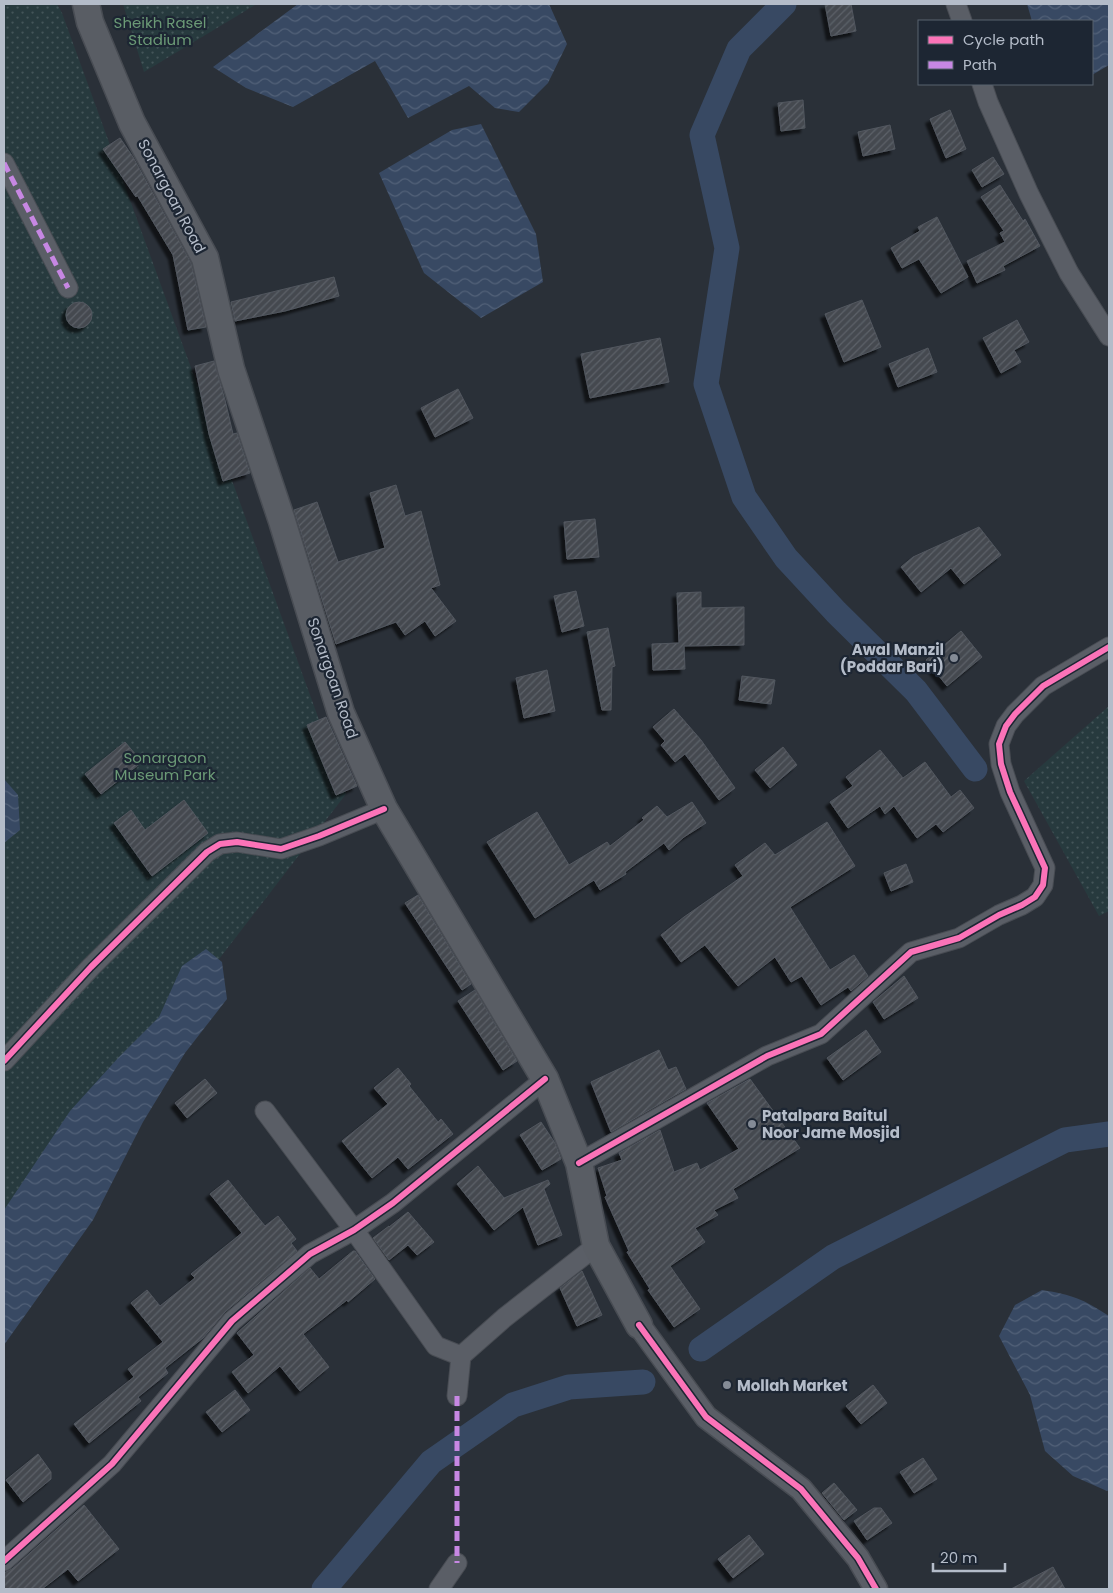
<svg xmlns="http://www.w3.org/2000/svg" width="1113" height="1593" viewBox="0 0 1113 1593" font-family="Poppins,sans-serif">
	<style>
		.grass { fill: url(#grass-dots) }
		.water { fill: url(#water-waves) }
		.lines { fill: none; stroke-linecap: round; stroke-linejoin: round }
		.canal { stroke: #384963; stroke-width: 25 }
		.building { fill: url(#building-hatch); stroke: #52575f; filter: url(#shadow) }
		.minor-casing { stroke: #484c53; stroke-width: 21 }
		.tertiary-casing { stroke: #484c53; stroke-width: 25 }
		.secondary-casing { stroke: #484c53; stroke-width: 29 }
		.minor { stroke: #5a5e66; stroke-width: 19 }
		.tertiary { stroke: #5a5e66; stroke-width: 22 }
		.secondary { stroke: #595d64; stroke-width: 26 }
		.quiet { stroke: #c787e3; stroke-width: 5; stroke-dasharray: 10 5; stroke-linecap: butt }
		.cycleway-casing { stroke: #1d2633; stroke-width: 9 }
		.cycleway { stroke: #fb73b8; stroke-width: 6 }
		.poi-dot { fill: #848b96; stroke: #1d2633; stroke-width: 2 }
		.labels { text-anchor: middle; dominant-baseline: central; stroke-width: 4.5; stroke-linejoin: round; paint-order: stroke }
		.park-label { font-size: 15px; fill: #6b9a76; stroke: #1d2633 }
		.street-label { font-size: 15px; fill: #b4bcc9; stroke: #1d2633 }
		.poi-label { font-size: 15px; font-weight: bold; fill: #b4bcc9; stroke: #1d2633; text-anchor: start }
	</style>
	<defs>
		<pattern id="grass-dots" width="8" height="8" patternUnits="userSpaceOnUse" patternTransform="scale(1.25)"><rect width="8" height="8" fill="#273a3e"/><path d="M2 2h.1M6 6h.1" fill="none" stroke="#445559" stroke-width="1.8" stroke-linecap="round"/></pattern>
		<pattern id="water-waves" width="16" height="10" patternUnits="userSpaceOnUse" patternTransform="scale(1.25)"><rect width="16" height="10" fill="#384963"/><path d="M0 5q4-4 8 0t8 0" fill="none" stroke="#526178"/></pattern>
		<pattern id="building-hatch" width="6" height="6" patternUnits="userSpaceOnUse" patternTransform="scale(1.25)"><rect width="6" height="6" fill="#444950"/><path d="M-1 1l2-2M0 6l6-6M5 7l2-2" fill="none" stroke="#5d6168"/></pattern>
		<filter id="shadow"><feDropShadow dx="-4.5" dy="4.5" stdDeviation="1" flood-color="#0009"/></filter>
	</defs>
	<rect width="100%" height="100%" fill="#2a3038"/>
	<path class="grass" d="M 4,4 L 57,4 L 62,13 L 346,794 L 4,1239 Z
		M 123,4 L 257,4 L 144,72 Z
		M 1109,706 L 1109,911 L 1099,916 L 1024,781 Z"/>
	<path class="water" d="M 298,4 L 549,4 L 567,44 L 548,83 L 519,112 L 495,108 L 469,86 L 408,118 L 375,61 L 293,107 L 246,88 L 213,67 Z
		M 1027,4 L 1109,4 L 1109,65 L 1092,75 L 1092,21 L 1032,21 Z
		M 481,124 L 536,234 L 543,282 L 481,318 L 424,273 L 379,173 L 452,130 Z
		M 4,779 L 18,795 L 20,830 L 4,843 Z
		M 206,949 L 222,962 L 227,999 L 185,1053 L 143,1122 L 93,1220 L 4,1345 L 4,1210 L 70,1111 L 118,1058 L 159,1017 L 182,966 Z
		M 1042,1290 C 1073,1295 1083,1299 1109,1316 L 1109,1490 L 1107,1491 L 1073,1476 L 1045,1451 L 1030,1395 L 999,1336 L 1015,1305 Z"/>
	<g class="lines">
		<path class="canal" d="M 784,4 L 739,49 L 702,135 L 727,248 L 706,384 L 744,497 L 786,558 L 836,612 L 916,691 L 975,769
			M 701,1349 L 833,1257 L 1065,1140 L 1109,1134
			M 324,1589 L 431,1462 L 513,1405 L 569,1387 L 643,1382"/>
	</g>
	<path class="building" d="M 825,4 L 851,4 L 856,31 L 831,36 Z
		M 803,100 L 805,128 L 781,131 L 778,103 Z
		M 950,110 L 966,149 L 946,158 L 930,119 Z
		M 890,125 L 895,149 L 863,156 L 858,132 Z
		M 120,138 L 133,157 L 191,263 L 206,327 L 188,330 L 173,255 L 137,195 L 136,197 L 103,149 Z
		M 993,157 L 1004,174 L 982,187 L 972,170 Z
		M 1000,185 L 1023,221 L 1025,219 L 1040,246 L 1003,266 L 1005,270 L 977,283 L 967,261 L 1005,242 L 1000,233 L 1004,231 L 981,197 Z
		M 937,217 L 968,277 L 941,293 L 919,259 L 902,268 L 891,248 L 920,231 L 918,227 Z
		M 334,277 L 339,296 L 285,311 L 235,321 L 231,302 Z
		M 862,300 L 881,347 L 844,362 L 825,314 Z
		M66 315a13 13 0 1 1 26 0a13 13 0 1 1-26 0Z
		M 1017,320 L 1029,342 L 1014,350 L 1021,362 L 1001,373 L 983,338 Z
		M 660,338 L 669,382 L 590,398 L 581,354 Z
		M 928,348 L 937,372 L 898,387 L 889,364 Z
		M 214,361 L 225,400 L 233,434 L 237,433 L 250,473 L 223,481 L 209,434 L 195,366 Z
		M 458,389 L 473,418 L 435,437 L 421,408 Z
		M 396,485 L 405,516 L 421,511 L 440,585 L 431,588 L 456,621 L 435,636 L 425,621 L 405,635 L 396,622 L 336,644 L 294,510 L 317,502 L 338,562 L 385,548 L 370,493 Z
		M 595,519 L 599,557 L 567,559 L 564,522 Z
		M 979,527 L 1001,555 L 964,584 L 951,568 L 921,592 L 901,567 L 913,557 Z
		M 576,591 L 584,626 L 562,632 L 554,596 Z
		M 701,592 L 701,608 L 744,607 L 744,645 L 684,646 L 685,669 L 653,670 L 652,644 L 679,643 L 677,593 Z
		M 608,628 L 615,666 L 612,667 L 611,710 L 602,710 L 587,632 Z
		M 961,631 L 982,657 L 947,686 L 926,660 Z
		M 547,670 L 555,711 L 524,718 L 516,678 Z
		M 742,676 L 775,680 L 771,704 L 739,700 Z
		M 674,709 L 701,740 L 735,788 L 719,800 L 685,754 L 675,762 L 661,745 L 665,741 L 653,727 Z
		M 326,717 L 357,786 L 336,795 L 307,725 Z
		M 125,742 L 142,762 L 101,794 L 85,774 Z
		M 783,747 L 797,765 L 770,788 L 755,770 Z
		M 880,750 L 903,778 L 925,762 L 951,797 L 960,790 L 974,808 L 943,832 L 936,824 L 917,838 L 894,806 L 885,814 L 880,806 L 848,828 L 830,802 L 853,786 L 846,777 Z
		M 184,800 L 208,833 L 152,876 L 114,823 L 131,810 L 145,830 Z
		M 692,802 L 706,823 L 684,837 L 669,850 L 664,843 L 625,872 L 626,874 L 600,890 L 594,880 L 535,918 L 487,842 L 537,812 L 569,865 L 607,842 L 610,846 L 644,820 L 642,818 L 657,806 L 667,817 Z
		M 827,822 L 855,866 L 790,907 L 830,970 L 854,955 L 868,976 L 851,991 L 848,987 L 821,1005 L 802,976 L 791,982 L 775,957 L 738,986 L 705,945 L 681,962 L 661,935 L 684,917 L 743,876 L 735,865 L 765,843 L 775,855 Z
		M 906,864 L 913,882 L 891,891 L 884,873 Z
		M 418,895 L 471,984 L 462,990 L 405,903 Z
		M 904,976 L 918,998 L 884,1019 L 873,1002 Z
		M 475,990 L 517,1061 L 503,1070 L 458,1001 Z
		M 866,1030 L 881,1052 L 843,1080 L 827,1058 Z
		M 659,1050 L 668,1070 L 676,1067 L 686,1089 L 611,1132 L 591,1082 Z
		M 398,1068 L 411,1084 L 409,1086 L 438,1122 L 441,1119 L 453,1134 L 408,1169 L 398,1157 L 372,1178 L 342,1141 L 388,1104 L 374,1088 Z
		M 205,1079 L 217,1093 L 187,1118 L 175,1103 Z
		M 750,1079 L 800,1148 L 733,1189 L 738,1198 L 714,1210 L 718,1215 L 695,1228 L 705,1242 L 670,1266 L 700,1309 L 674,1327 L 648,1290 L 650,1289 L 627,1252 L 629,1251 L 605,1197 L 607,1196 L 598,1168 L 622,1160 L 619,1153 L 660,1130 L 674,1172 L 697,1163 L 700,1170 L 739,1149 L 707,1103 Z
		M 541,1122 L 555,1143 L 561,1159 L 542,1170 L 520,1135 Z
		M 478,1166 L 504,1198 L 548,1180 L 550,1184 L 544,1189 L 562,1235 L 538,1245 L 523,1207 L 494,1230 L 457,1184 Z
		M 228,1180 L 265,1226 L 278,1216 L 296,1239 L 291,1243 L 297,1251 L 225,1312 L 203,1338 L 165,1368 L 168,1373 L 138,1397 L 141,1401 L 89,1443 L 74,1424 L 134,1377 L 128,1369 L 163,1342 L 131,1303 L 147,1290 L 160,1306 L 195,1278 L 191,1274 L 242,1233 L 210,1194 Z
		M 408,1212 L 434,1242 L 417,1255 L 408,1245 L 389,1260 L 373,1238 L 389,1226 L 389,1227 Z
		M 353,1251 L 355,1251 L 375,1279 L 348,1302 L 347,1300 L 303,1334 L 329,1367 L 300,1391 L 280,1366 L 248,1393 L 232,1372 L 254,1355 L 237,1333 L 310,1268 L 319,1279 Z
		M 582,1271 L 602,1315 L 577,1326 L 560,1288 Z
		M 873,1385 L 887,1403 L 861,1424 L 846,1406 Z
		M 235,1390 L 250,1410 L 222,1432 L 206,1412 Z
		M 38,1454 L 51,1472 L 51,1479 L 23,1502 L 6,1480 Z
		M 923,1458 L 937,1479 L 914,1493 L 900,1472 Z
		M 834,1483 L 857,1510 L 844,1520 L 822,1493 Z
		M 84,1505 L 119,1549 L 78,1581 L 68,1569 L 42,1589 L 4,1589 L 4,1573 L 12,1569 Z
		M 874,1508 L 881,1508 L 892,1523 L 867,1540 L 854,1521 Z
		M 749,1535 L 764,1554 L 733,1578 L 718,1559 Z
		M 1053,1567 L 1065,1589 L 1011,1589 Z"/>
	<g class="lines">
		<defs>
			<path id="minor" d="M 956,4 L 962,21
				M 982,84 L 988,102 L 1029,194 L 1069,273 L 1109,336
				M 4,163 L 68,288
				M 4,1061 L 91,967 L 207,852 L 220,844 L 237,842 L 281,849 L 319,836 L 384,809
				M 265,1111 L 354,1230 L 436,1346 L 461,1356
				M 579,1163 L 767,1056 L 821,1034 L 911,952 L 959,938 L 999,915 L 1022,905 L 1035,897 L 1043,885 L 1045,868 L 1010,792 L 1001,764 L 999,744 L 1006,726 L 1015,714 L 1043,686 L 1109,647
				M 457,1396 L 461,1356 L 504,1318 L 596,1246
				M 4,1561 L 112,1464 L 232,1321 L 310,1254 L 354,1230 L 393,1203 L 545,1079
				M 439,1589 L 457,1563"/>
			<path id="tertiary" d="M 639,1325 L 706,1417 L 801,1489 L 858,1558 L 876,1589"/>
			<path id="secondary" d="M 86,4 L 90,22 L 132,123 L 205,258 L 231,369 L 282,521 L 341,713 L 384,809 L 545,1079 L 579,1163 L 596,1246 L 639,1325"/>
		</defs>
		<use href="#minor" class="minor-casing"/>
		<use href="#tertiary" class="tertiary-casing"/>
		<use href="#secondary" class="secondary-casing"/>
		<use href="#minor" class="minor"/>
		<use href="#tertiary" class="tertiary"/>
		<use href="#secondary" class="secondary"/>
		<path class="quiet" d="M 4,163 L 68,288
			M 457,1396 L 457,1563"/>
		<defs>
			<path id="cycleway" d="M 4,1061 L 91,967 L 207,852 L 220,844 L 237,842 L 281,849 L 319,836 L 384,809
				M 579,1163 L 767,1056 L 821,1034 L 911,952 L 959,938 L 999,915 L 1022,905 L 1035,897 L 1043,885 L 1045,868 L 1010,792 L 1001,764 L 999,744 L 1006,726 L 1015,714 L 1043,686 L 1109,647
				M 639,1325 L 706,1417 L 801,1489 L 858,1558 L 876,1589
				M 4,1561 L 112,1464 L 232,1321 L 310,1254 L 354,1230 L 393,1203 L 545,1079"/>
		</defs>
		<use href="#cycleway" class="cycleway-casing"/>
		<use href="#cycleway" class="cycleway"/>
	</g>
	<g class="poi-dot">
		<circle cx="954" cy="658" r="5"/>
		<circle cx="752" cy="1124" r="5"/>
		<circle cx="727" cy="1385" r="5"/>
	</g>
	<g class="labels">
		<g class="park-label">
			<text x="160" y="22">Sheikh Rasel<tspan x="160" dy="17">Stadium</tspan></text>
			<text x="165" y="757">Sonargaon<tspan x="165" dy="17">Museum Park</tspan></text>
		</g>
		<g class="street-label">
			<text transform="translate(172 196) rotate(62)">Sonargoan Road</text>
			<text transform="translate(333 678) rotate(71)">Sonargoan Road</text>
		</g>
		<g class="poi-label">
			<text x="944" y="649" text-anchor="end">Awal Manzil<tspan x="944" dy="17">(Poddar Bari)</tspan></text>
			<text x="762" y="1115">Patalpara Baitul<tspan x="762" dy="17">Noor Jame Mosjid</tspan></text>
			<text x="737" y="1385">Mollah Market</text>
		</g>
	</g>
	<rect width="1113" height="1593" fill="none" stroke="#b4bcc9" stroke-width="10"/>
	<rect x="918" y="20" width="175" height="65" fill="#1d2633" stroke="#59626f"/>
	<rect x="928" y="36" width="25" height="8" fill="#fb73b8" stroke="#59626f"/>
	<text x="963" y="45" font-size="15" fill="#b4bcc9">Cycle path</text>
	<rect x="928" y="61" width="25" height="8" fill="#c787e3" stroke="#59626f"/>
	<text x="963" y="70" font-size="15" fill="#b4bcc9">Path</text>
	<path d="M933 1563v8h72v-8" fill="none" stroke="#b4bcc9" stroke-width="2.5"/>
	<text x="940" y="1563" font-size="15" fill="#b4bcc9" stroke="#1d2633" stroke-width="4" paint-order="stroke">20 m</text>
</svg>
